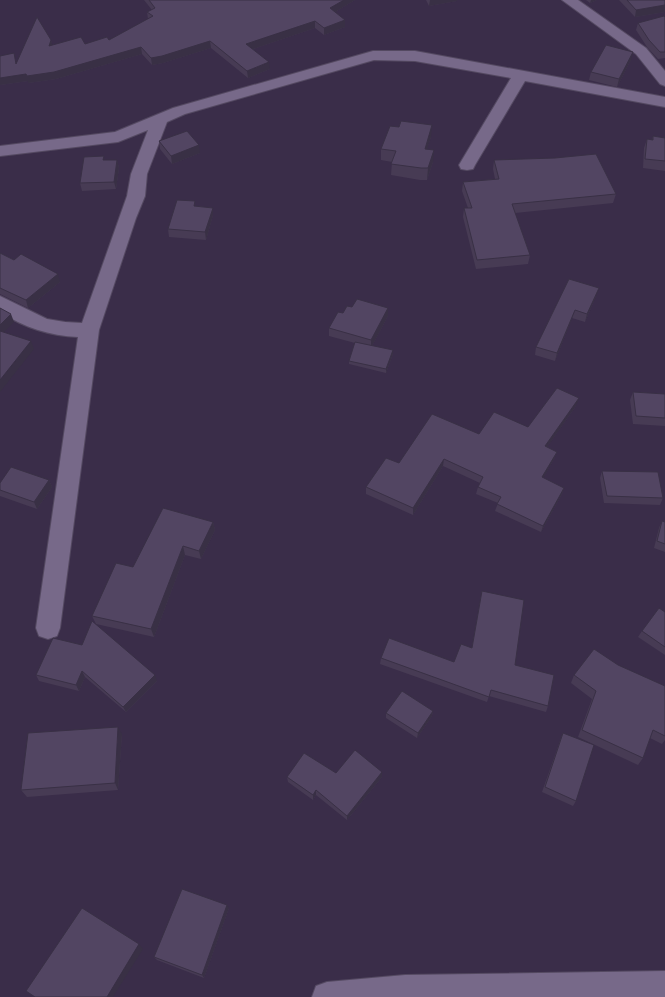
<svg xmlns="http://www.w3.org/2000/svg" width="665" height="997" viewBox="0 0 665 997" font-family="Ubuntu,sans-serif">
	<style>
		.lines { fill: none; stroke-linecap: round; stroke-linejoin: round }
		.street-casing { stroke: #544961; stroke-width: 2 }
		.street { fill: #776989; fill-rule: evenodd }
		.wall { fill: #473b54 }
		.shaded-wall { fill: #393045 }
		.building { fill: #524562; stroke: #393045 }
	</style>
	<rect width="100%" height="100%" fill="#3a2d49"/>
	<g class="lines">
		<defs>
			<path id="street" d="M 562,0 L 578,0 L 646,48 L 665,71 L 665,86 L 660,84 L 636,54 Z
				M 373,51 L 415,51 L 665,97 L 665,107 L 525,81 L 475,165 L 473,169 L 467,170 L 461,169 L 459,165 L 511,78 L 415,61 L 374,60 L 185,114 L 167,122 L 147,174 L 145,196 L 136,218 L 99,330 L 60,628 L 57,636 L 48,639 L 39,636 L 36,628 L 78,337 C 50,336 23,327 0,312 L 0,296 L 47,319 L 65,322 L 82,323 L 127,196 L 131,174 L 148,130 L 118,142 L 0,156 L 0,146 L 115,132 L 173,108 Z
				M 665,971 L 665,997 L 312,997 L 316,986 L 327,982 L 405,975 Z"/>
		</defs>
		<use href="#street" class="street-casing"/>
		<use href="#street" class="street"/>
	</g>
	<path class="wall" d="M 144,0 L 355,0 L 335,12 L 345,20 L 345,27 L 324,35 L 315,28 L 253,49 L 270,69 L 248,78 L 211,48 L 163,63 L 152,65 L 142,54 L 56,79 L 28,83 L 28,81 L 0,85 L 0,56 L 16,63 L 51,40 L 52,45 L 85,44 L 109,40 L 148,19 L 147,12 L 152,10 Z
		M 426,0 L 457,0 L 457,1 L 429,6 Z
		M 586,0 L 597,0 L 590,3 Z
		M 619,0 L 665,0 L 665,12 L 635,17 Z
		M 665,17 L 665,58 L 658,59 L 647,47 L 636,30 L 638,23 Z
		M 631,60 L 617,87 L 589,80 L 591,72 Z
		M 653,136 L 665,138 L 665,171 L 643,168 L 644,148 L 647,139 L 652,140 Z
		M 431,137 L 427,149 L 433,162 L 427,180 L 420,180 L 391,175 L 392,162 L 381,160 L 381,149 Z
		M 159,141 L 200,153 L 172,164 L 160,149 Z
		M 117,160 L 119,168 L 116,189 L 82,191 L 80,183 Z
		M 494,160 L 616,194 L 613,203 L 515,213 L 530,255 L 528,264 L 476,269 L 463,217 L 464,208 L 468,208 L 462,191 L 463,182 L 495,179 L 493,169 Z
		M 196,206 L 213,208 L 213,215 L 206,240 L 169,237 L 168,229 Z
		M 0,253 L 60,282 L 28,308 L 0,294 Z
		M 569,279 L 596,296 L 585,322 L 572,318 L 555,361 L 535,355 L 536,347 Z
		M 343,313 L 388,316 L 372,346 L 393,354 L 386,373 L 349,364 L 349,361 L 355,343 L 329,336 L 329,328 Z
		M 633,392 L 665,394 L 665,426 L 633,424 L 630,400 Z
		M 576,406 L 547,447 L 557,452 L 554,459 L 543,478 L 564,488 L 562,494 L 541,532 L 495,511 L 498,503 L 476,494 L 478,487 L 480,483 L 443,466 L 413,515 L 366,494 L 366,487 L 399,463 L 479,434 L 528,427 Z
		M 602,471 L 663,498 L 660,505 L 604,503 L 600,478 Z
		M 49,480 L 52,487 L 37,509 L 0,496 L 0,483 Z
		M 662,521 L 665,522 L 665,552 L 654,548 L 659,528 Z
		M 213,522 L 215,530 L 201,559 L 185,555 L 154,637 L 96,624 L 92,616 L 133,567 Z
		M 482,591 L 515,665 L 548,706 L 546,712 L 489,696 L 487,702 L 380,664 L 381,658 L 454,662 L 472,647 Z
		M 665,612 L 665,655 L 638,637 L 642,631 Z
		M 53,638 L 157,681 L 126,712 L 85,677 L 79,691 L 39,681 L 36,675 Z
		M 618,665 L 665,686 L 665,740 L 662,744 L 650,738 L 643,758 L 638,765 L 578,737 L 592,699 L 571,683 L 574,675 Z
		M 433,711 L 432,716 L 417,738 L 386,718 L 386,713 Z
		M 563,733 L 576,801 L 573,806 L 542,792 L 561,738 Z
		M 122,734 L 118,790 L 27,797 L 21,790 Z
		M 287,777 L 382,777 L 347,820 L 316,795 L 313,800 L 288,782 Z
		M 229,908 L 204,978 L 157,960 L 154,957 Z"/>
	<path class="shaded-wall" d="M 344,0 L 355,0 L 330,15 L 330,8 Z
		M 430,0 L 457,0 L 457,1 L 429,6 Z
		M 591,0 L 597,0 L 590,3 Z
		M 665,5 L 665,12 L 635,17 L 636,10 Z
		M 345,20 L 345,27 L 324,35 L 324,28 Z
		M 315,21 L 315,28 L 247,51 L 246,44 Z
		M 51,40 L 53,47 L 49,46 Z
		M 210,41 L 211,48 L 163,63 L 152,65 L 151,58 Z
		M 141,47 L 142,54 L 56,79 L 28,83 L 28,81 L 0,85 L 0,78 Z
		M 633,52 L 631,60 L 617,87 L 619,79 Z
		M 269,62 L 270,69 L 248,78 L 247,71 Z
		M 432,125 L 431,137 L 424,160 L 425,149 Z
		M 199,145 L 200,153 L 172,164 L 171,156 Z
		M 434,150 L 433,162 L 427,180 L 428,168 Z
		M 117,160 L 119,168 L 116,189 L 114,182 Z
		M 213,208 L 213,215 L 206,240 L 205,232 Z
		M 58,274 L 60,282 L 28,308 L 26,300 Z
		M 599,288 L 596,296 L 585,322 L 587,314 Z
		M 388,308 L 388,316 L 371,348 L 371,340 Z
		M 575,310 L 572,318 L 555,361 L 557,353 Z
		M 11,314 L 14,322 L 0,336 L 0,325 Z
		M 31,341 L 34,349 L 0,392 L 0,380 Z
		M 393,350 L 393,354 L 386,373 L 386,369 Z
		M 579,398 L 576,406 L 543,453 L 545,446 Z
		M 557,452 L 554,459 L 540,484 L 542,477 Z
		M 444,459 L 443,466 L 413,515 L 413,508 Z
		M 49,480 L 52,487 L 37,509 L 34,502 Z
		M 564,488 L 562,494 L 541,532 L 543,526 Z
		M 213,522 L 215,530 L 201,559 L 199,551 Z
		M 183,546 L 185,555 L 154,637 L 151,629 Z
		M 82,671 L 85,677 L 79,691 L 76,685 Z
		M 155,675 L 157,681 L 126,712 L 123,707 Z
		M 433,711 L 432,716 L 417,738 L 418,733 Z
		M 118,727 L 122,734 L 118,790 L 115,783 Z
		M 382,772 L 382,777 L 347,820 L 347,816 Z
		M 316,790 L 316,795 L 313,800 L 313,795 Z
		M 227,905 L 229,908 L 204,978 L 202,975 Z
		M 139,944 L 143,949 L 113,997 L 107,997 Z"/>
	<path class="building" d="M 149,0 L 344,0 L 330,8 L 345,20 L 324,28 L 315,21 L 246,44 L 269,62 L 247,71 L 210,41 L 162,56 L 151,58 L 141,47 L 54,72 L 27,76 L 26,74 L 0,78 L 0,56 L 14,53 L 16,64 L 37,17 L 51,40 L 49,46 L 81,37 L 85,44 L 107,37 L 109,40 L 153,16 L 147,12 L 155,8 Z
		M 627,0 L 665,0 L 665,5 L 636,10 Z
		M 664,16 L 665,17 L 665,52 L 660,52 L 649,40 L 638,23 Z
		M 606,45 L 633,52 L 619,79 L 591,72 Z
		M 401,121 L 432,125 L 425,149 L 434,150 L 428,168 L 421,168 L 391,164 L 396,151 L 381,149 L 390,126 L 399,127 Z
		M 187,131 L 199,145 L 171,156 L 159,141 Z
		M 653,136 L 665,138 L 665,161 L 645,159 L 647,139 L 653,140 Z
		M 596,154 L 616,194 L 512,204 L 530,255 L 477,260 L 464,208 L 472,208 L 463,182 L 499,179 L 494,160 L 555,158 Z
		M 104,156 L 103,160 L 117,160 L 114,182 L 80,183 L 84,157 Z
		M 177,200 L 195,201 L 194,206 L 213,208 L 205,232 L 168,229 Z
		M 0,253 L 14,260 L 21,254 L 58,274 L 26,300 L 0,288 Z
		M 569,279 L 599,288 L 587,314 L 575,310 L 557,353 L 536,347 Z
		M 357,299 L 388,308 L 371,340 L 329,328 L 338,312 L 343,313 L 347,306 L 352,307 Z
		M 0,308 L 11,314 L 0,325 Z
		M 0,331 L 31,341 L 0,380 Z
		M 355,342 L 393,350 L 386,369 L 349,361 Z
		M 557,388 L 579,398 L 545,446 L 557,452 L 542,477 L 564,488 L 543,526 L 497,504 L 501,497 L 478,487 L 483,477 L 444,459 L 413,508 L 366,487 L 386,458 L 399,463 L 432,414 L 479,434 L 494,412 L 528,427 Z
		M 633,392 L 665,394 L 665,418 L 636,416 Z
		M 11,467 L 49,480 L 34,502 L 0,490 L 0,483 Z
		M 602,471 L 658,472 L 663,498 L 607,496 Z
		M 163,508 L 213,522 L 199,551 L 183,546 L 151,629 L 92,616 L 116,563 L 133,567 Z
		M 662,521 L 665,522 L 665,544 L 657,541 Z
		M 482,591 L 524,600 L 515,665 L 554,675 L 548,706 L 491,690 L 489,697 L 381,658 L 389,638 L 454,662 L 461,644 L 472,648 Z
		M 659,608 L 665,612 L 665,647 L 642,631 Z
		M 92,621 L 155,675 L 123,707 L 82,671 L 76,685 L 36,675 L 53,638 L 82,645 Z
		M 594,649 L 618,665 L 665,686 L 665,736 L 653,730 L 643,758 L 582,730 L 596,691 L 574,675 Z
		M 402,691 L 433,711 L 418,733 L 386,713 Z
		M 118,727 L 115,783 L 21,790 L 28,733 Z
		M 563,733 L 594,745 L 576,801 L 545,787 Z
		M 355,750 L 382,772 L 347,816 L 316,790 L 313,795 L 287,777 L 304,753 L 336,773 Z
		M 182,889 L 227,905 L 202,975 L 154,957 Z
		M 82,908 L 139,944 L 107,997 L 35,997 L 26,991 Z"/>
</svg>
